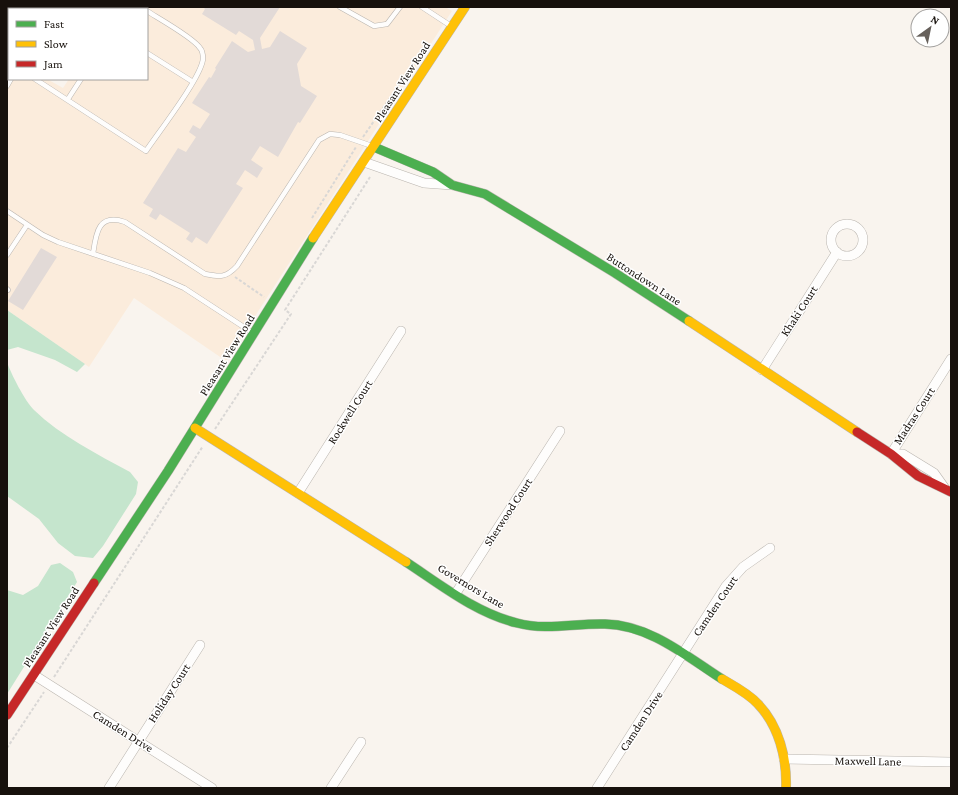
<svg xmlns="http://www.w3.org/2000/svg" width="958" height="795" viewBox="0 0 958 795" font-family="'Crimson Pro',serif">
	<style>
		.built { fill: #fbecdc }
		.green { fill: #c5e5cd }
		.building { fill: #e2dad7 }
		.lines { fill: none; stroke-linecap: round; stroke-linejoin: round }
		.lane-casing { stroke: #bab5af; stroke-width: 5.5 }
		.street-casing { stroke: #bab5af; stroke-width: 10 }
		.fast-casing { stroke: #bab5af; stroke-width: 10 }
		.slow-casing { stroke: #bab5af; stroke-width: 10 }
		.jam-casing { stroke: #bab5af; stroke-width: 10 }
		.path { stroke: #d9d7d5; stroke-width: 2; stroke-dasharray: 3 2; stroke-linecap: butt }
		.lane { stroke: #fefdfc; stroke-width: 4.5 }
		.street { stroke: #fefdfc; stroke-width: 9 }
		.fast { stroke: #4caf50; stroke-width: 9 }
		.slow { stroke: #ffc107; stroke-width: 9 }
		.jam { stroke: #c62828; stroke-width: 9 }
		.labels { text-anchor: middle; dominant-baseline: central; stroke-width: 3; stroke-linejoin: round; paint-order: stroke }
		.street-label { font-size: 12px; fill: #17110c; stroke: #fff }
	</style>
	<rect width="100%" height="100%" fill="#f9f4ee"/>
	<path class="built" d="M 56,7 L 445,7 L 452,11 L 226,361 L 134,298 L 89,367 L 7,310 L 7,57 L 9,58 L 9,79 L 47,79 L 63,88 L 69,79 L 147,79 L 147,9 L 59,9 Z"/>
	<path class="green" d="M 7,7 L 56,7 L 59,9 L 9,9 L 9,58 L 7,57 Z
		M 7,310 L 85,364 L 77,372 L 55,360 L 18,347 L 7,350 Z
		M 7,362 C 11,374 25,401 34,410 C 61,436 97,454 130,472 L 138,482 L 136,494 L 103,546 L 93,558 L 75,556 L 58,543 L 39,519 L 7,496 Z
		M 60,563 L 73,572 L 77,582 L 7,694 L 7,590 L 23,595 L 38,586 L 51,565 Z"/>
	<path class="building" d="M 203,7 L 280,7 L 260,38 L 262,49 L 270,47 L 280,31 L 307,48 L 297,64 L 301,86 L 317,96 L 300,123 L 298,122 L 278,157 L 260,146 L 251,160 L 263,168 L 257,178 L 245,170 L 236,184 L 243,188 L 207,244 L 196,237 L 192,243 L 186,239 L 190,233 L 160,214 L 156,220 L 149,216 L 153,209 L 143,203 L 178,148 L 186,152 L 196,137 L 189,132 L 193,125 L 200,129 L 210,114 L 192,103 L 209,77 L 211,78 L 216,69 L 215,68 L 232,41 L 248,52 L 255,50 L 253,40 L 239,31 L 236,35 L 202,14 L 205,9 Z
		M 41,248 L 57,257 L 23,310 L 8,301 Z"/>
	<g class="lines">
		<defs>
			<path id="lane" d="M 76,7 L 79,9
				M 340,7 L 374,26 L 387,24 L 400,7
				M 422,7 L 451,26
				M 147,53 L 193,82
				M 35,79 L 146,151 C 158,133 201,78 203,59 C 203,56 202,50 200,48 C 194,38 158,18 147,11
				M 7,86 L 11,79
				M 68,99 L 81,79
				M 7,211 L 43,235 L 58,242 L 150,273 L 184,288 L 253,333
				M 93,254 C 96,233 98,213 125,222 L 205,274 C 220,277 226,278 237,266 L 319,140 L 330,134 L 340,135 L 372,146
				M 7,255 L 27,225
				M 7,289 L 8,290"/>
			<path id="street" d="M 364,162 L 424,183 L 452,185
				M831 240a16 16 0 1 1 32 0a16 16 0 1 1-32 0Z
				M 762,370 L 837,252
				M 891,454 L 951,359
				M 891,454 L 903,454 L 934,473 L 944,487
				M 298,493 L 401,331
				M 456,593 L 560,431
				M 34,675 L 212,788
				M 784,759 L 951,762
				M 109,788 L 200,645
				M 331,788 L 361,742
				M 597,788 L 726,586 L 743,567 L 770,548"/>
			<path id="fast" d="M 374,147 L 433,172 L 452,185 L 485,194 L 615,273 L 689,321
				M 406,562 C 441,585 476,613 517,623 C 547,631 575,623 605,624 C 650,625 686,656 722,679
				M 94,583 L 168,471 L 313,238"/>
			<path id="slow" d="M 313,238 L 465,7
				M 689,321 L 857,432
				M 195,428 L 406,562
				M 722,679 C 734,686 748,693 758,704 C 779,726 787,758 786,788"/>
			<path id="jam" d="M 857,432 L 891,454 L 918,476 L 951,492
				M 7,715 L 94,583"/>
		</defs>
		<use href="#lane" class="lane-casing"/>
		<use href="#street" class="street-casing"/>
		<use href="#fast" class="fast-casing"/>
		<use href="#slow" class="slow-casing"/>
		<use href="#jam" class="jam-casing"/>
		<path class="path" d="M 363,137 L 414,63
			M 312,218 L 356,147
			M 235,277 L 264,297
			M 215,429 L 291,314 L 285,310 L 370,177
			M 54,677 L 203,446
			M 7,748 L 44,692"/>
		<use href="#lane" class="lane"/>
		<use href="#street" class="street"/>
		<use href="#fast" class="fast"/>
		<use href="#slow" class="slow"/>
		<use href="#jam" class="jam"/>
	</g>
	<g class="labels">
		<g class="street-label">
			<text transform="translate(402 82) rotate(-57)">Pleasant View Road</text>
			<text transform="translate(644 279) rotate(33)">Buttondown Lane</text>
			<text transform="translate(799 311) rotate(-57)">Khaki Court</text>
			<text transform="translate(227 355) rotate(-58)">Pleasant View Road</text>
			<text transform="translate(350 412) rotate(-58)">Rockwell Court</text>
			<text transform="translate(914 416) rotate(-57)">Madras Court</text>
			<text transform="translate(508 512) rotate(-57)">Sherwood Court</text>
			<text transform="translate(471 586) rotate(31)">Governors Lane</text>
			<text transform="translate(715 606) rotate(-56)">Camden Court</text>
			<text transform="translate(51 627) rotate(-57)">Pleasant View Road</text>
			<text transform="translate(169 693) rotate(-57)">Holiday Court</text>
			<text transform="translate(641 721) rotate(-57)">Camden Drive</text>
			<text transform="translate(123 731) rotate(32)">Camden Drive</text>
			<text transform="translate(868 761) rotate(1)">Maxwell Lane</text>
		</g>
	</g>
	<rect width="958" height="795" fill="none" stroke="#17110c" stroke-width="16"/>
	<rect x="8" y="8" width="140" height="72" fill="#ffffff" stroke="#a2a09e"/>
	<rect x="16" y="21" width="20" height="6" fill="#4caf50" stroke="#a2a09e"/>
	<text x="44" y="28" font-size="12" fill="#17110c">Fast</text>
	<rect x="16" y="41" width="20" height="6" fill="#ffc107" stroke="#a2a09e"/>
	<text x="44" y="48" font-size="12" fill="#17110c">Slow</text>
	<rect x="16" y="61" width="20" height="6" fill="#c62828" stroke="#a2a09e"/>
	<text x="44" y="68" font-size="12" fill="#17110c">Jam</text>
	<g transform="translate(930 28) rotate(33)"><circle r="19" fill="#ffffff" stroke="#a2a09e"/>
	<path d="M0-3L7 15L0 10L-7 15Z" fill="#66605b"/>
	<text y="-6" font-size="11" font-weight="bold" text-anchor="middle" fill="#17110c">N</text>
	</g>
</svg>
